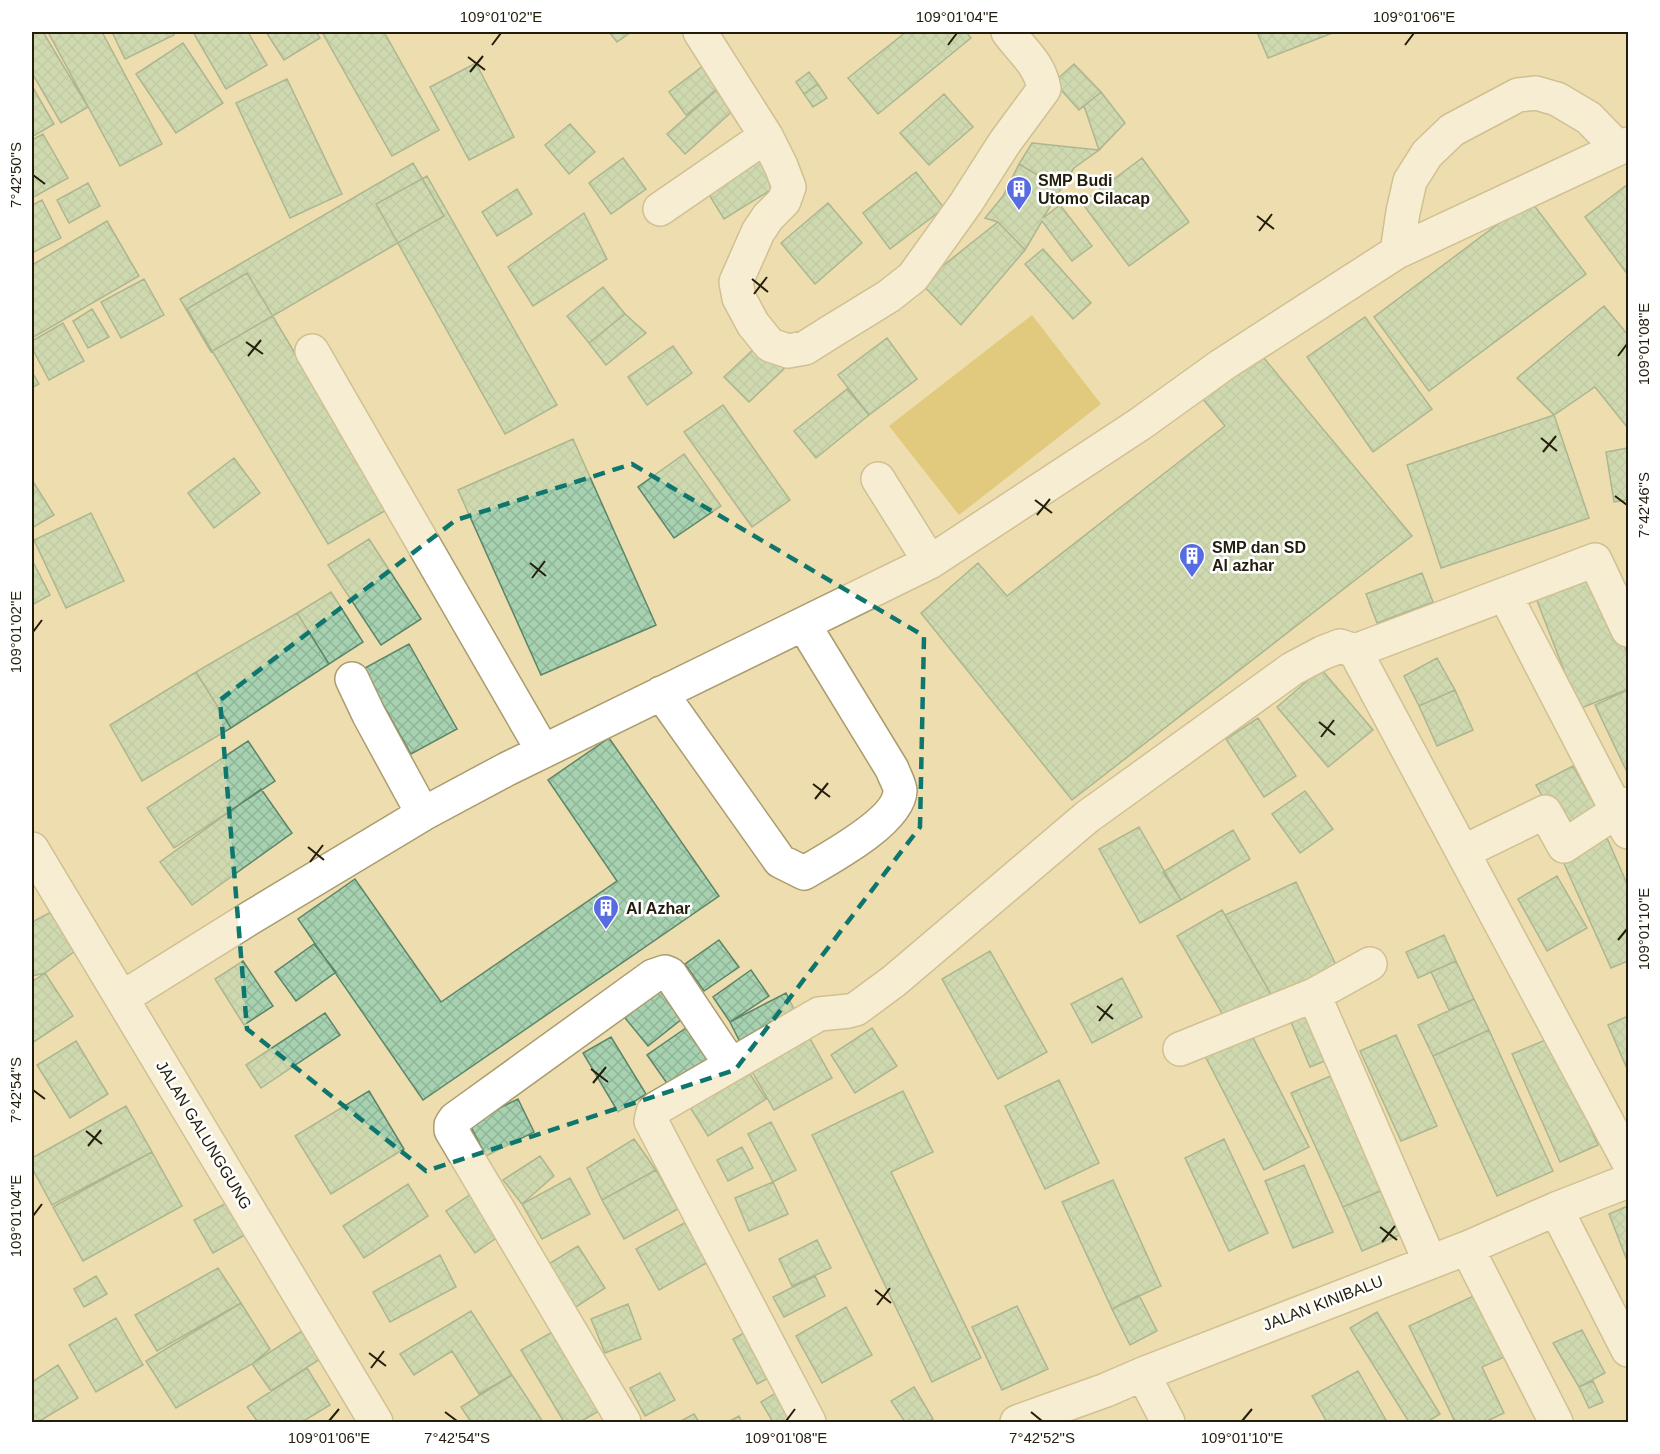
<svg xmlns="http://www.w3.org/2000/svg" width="1660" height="1454" viewBox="0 0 1660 1454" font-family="Arial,sans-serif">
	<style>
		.garden { fill: #d0af40 }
		.building { fill: url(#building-cross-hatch); stroke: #5d8567; stroke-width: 1.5 }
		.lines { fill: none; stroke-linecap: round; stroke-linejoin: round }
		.minor-casing { stroke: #ab9c6f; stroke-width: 36 }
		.minor { stroke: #fff; stroke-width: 33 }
		.marked { fill: none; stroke: #0f766e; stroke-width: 4.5; stroke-dasharray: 12 8; stroke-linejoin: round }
		.ticks { fill: none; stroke: #231d0b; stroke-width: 2 }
		.labels { text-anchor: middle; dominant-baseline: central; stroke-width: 5; stroke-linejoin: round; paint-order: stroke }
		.poi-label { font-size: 16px; font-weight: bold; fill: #231d0b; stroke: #fff; text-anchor: start }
		.street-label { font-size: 16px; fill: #231d0b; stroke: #fff }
		.neatline { fill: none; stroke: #231d0b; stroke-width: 2 }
		.ticks-label { font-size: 15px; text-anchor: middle; fill: #231d0b }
	</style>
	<defs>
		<pattern id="building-cross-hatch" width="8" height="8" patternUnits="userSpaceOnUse" patternTransform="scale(1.5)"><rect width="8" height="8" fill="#a6d2b1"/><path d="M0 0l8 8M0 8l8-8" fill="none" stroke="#8fb497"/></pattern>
	</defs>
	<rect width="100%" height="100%" fill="#eedeaf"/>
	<path class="garden" d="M 1032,315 L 1101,404 L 959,515 L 889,426 Z"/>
	<path class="building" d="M 32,32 L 43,32 L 88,107 L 61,123 L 32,73 Z
		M 48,32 L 102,32 L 162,144 L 120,166 Z
		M 112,32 L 172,32 L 174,35 L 125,59 Z
		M 193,32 L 248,32 L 267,65 L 226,89 Z
		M 266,32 L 316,32 L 320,38 L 284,60 Z
		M 322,32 L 384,32 L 439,130 L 392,156 Z
		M 609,32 L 631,32 L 617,42 Z
		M 906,32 L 966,32 L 971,38 L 878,114 L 848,78 Z
		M 1257,32 L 1335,32 L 1268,58 Z
		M 183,43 L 223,103 L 176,133 L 136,74 Z
		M 476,63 L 514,137 L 469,160 L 430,87 Z
		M 1074,64 L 1101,92 L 1079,110 L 1054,82 Z
		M 703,66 L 720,87 L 686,115 L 669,92 Z
		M 809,72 L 818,84 L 804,94 L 796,82 Z
		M 287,79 L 342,194 L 290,218 L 236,103 Z
		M 818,84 L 827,98 L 813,107 L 804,94 Z
		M 32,86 L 54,124 L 32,137 Z
		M 720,87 L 737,107 L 685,154 L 667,134 Z
		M 1101,92 L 1125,123 L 1099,150 L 1084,106 Z
		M 944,94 L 973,127 L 929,165 L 900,133 Z
		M 570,124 L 595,152 L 569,174 L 545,145 Z
		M 43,134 L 68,178 L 32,198 L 32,140 Z
		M 1032,143 L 1099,150 L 1074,168 L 1061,189 L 1019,164 Z
		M 760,149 L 782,183 L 724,219 L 703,185 Z
		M 623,158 L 646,189 L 611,214 L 589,183 Z
		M 1142,158 L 1189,222 L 1129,266 L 1082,203 Z
		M 413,163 L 444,216 L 211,352 L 180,299 Z
		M 1019,164 L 1061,189 L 1043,218 L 1060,205 L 1092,246 L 1072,261 L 1042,221 L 1025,250 L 998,222 L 985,218 L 1003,196 Z
		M 916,172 L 944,208 L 890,249 L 863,213 Z
		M 427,176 L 557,405 L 505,434 L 376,204 Z
		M 88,183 L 100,206 L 69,223 L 57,200 Z
		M 1628,184 L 1628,275 L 1585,217 Z
		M 517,189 L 532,214 L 497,236 L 482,212 Z
		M 42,200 L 61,238 L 32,253 L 32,205 Z
		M 1530,200 L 1586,274 L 1429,391 L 1374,317 Z
		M 828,203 L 862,243 L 815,284 L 781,243 Z
		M 584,213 L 607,259 L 533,306 L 508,267 Z
		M 107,221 L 139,276 L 32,338 L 32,265 Z
		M 998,222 L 1025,250 L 961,325 L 921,283 Z
		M 1043,249 L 1091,303 L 1073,319 L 1025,264 Z
		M 247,273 L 388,509 L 328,544 L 187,309 Z
		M 144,279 L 164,315 L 121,338 L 101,302 Z
		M 603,287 L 625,314 L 589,343 L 567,316 Z
		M 1604,306 L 1628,335 L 1628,428 L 1595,387 L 1554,415 L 1517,378 Z
		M 92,309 L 109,337 L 88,348 L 73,321 Z
		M 625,314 L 646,333 L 606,365 L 589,343 Z
		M 1365,317 L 1432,409 L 1373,452 L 1307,357 Z
		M 63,323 L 84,361 L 49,380 L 32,348 L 32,341 Z
		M 887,338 L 917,379 L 869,415 L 838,375 Z
		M 759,344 L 784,369 L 749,402 L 724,377 Z
		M 673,346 L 692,373 L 647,405 L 628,377 Z
		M 1258,351 L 1412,536 L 1072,800 L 921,613 L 978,563 L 1007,596 L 1225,426 L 1197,392 Z
		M 32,372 L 39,384 L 32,388 Z
		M 847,389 L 869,415 L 816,458 L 794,431 Z
		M 723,405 L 790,500 L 752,527 L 684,432 Z
		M 1554,415 L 1589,518 L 1441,568 L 1407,465 Z
		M 573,439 L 656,625 L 541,675 L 458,490 Z
		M 1628,448 L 1628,500 L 1614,502 L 1606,452 Z
		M 684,454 L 721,506 L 674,538 L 638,487 Z
		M 234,458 L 260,493 L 214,528 L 188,493 Z
		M 32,480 L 54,515 L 32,528 Z
		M 91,513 L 124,581 L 66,608 L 34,540 Z
		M 369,539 L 421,619 L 381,645 L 328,565 Z
		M 32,560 L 50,595 L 32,605 Z
		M 1595,570 L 1628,656 L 1628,689 L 1579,709 L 1534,593 Z
		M 1422,573 L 1433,602 L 1377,623 L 1366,594 Z
		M 331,592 L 363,642 L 329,664 L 297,613 Z
		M 297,613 L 329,664 L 231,728 L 196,672 Z
		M 409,644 L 457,729 L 411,754 L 363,669 Z
		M 1437,658 L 1455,690 L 1419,706 L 1404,676 Z
		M 1321,669 L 1373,730 L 1328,767 L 1277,707 Z
		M 196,672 L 231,728 L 142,781 L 110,725 Z
		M 1455,690 L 1473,730 L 1437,746 L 1419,706 Z
		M 1627,690 L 1628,693 L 1628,771 L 1627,772 L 1595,705 Z
		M 1258,718 L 1296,776 L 1264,797 L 1226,739 Z
		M 609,738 L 719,896 L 423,1100 L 298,919 L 355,879 L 441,1002 L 617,881 L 548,780 Z
		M 248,741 L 275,781 L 174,848 L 147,808 Z
		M 1573,766 L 1598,811 L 1562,831 L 1536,785 Z
		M 261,789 L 292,833 L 192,905 L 160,862 Z
		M 1305,791 L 1333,829 L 1300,853 L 1272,814 Z
		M 1139,827 L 1181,900 L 1140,923 L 1099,849 Z
		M 1233,830 L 1250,859 L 1181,900 L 1163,872 Z
		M 1607,838 L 1628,886 L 1628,961 L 1611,968 L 1561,857 Z
		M 1557,876 L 1587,928 L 1547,951 L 1518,899 Z
		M 1296,882 L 1340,973 L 1275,1001 L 1225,915 Z
		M 55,910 L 75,951 L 45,973 L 32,976 L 32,922 Z
		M 1222,910 L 1275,1001 L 1230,1027 L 1177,936 Z
		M 1444,935 L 1456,961 L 1418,978 L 1406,952 Z
		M 719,940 L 739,967 L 704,991 L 685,964 Z
		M 314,944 L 336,972 L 296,1001 L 275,972 Z
		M 990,951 L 1047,1052 L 998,1079 L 942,979 Z
		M 243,961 L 273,1006 L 244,1025 L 215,979 Z
		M 1456,961 L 1474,999 L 1449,1010 L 1431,972 Z
		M 751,970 L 769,996 L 730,1022 L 713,997 Z
		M 45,973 L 73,1016 L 32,1043 L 32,982 Z
		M 664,977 L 692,1011 L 648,1046 L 621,1013 Z
		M 1122,978 L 1142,1017 L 1092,1043 L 1071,1004 Z
		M 786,993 L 796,1013 L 740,1042 L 730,1022 Z
		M 1474,999 L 1489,1030 L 1433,1056 L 1418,1025 Z
		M 1315,1004 L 1337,1056 L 1310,1067 L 1288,1015 Z
		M 325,1013 L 340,1035 L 261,1088 L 246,1065 Z
		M 1628,1016 L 1628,1071 L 1608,1025 Z
		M 686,1028 L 709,1062 L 671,1089 L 647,1055 Z
		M 872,1028 L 897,1066 L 855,1093 L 831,1055 Z
		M 1248,1028 L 1309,1147 L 1264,1170 L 1203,1052 Z
		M 1489,1030 L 1553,1171 L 1497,1196 L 1433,1056 Z
		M 808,1035 L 832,1078 L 774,1110 L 750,1068 Z
		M 1396,1035 L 1437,1126 L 1401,1141 L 1360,1051 Z
		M 611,1037 L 646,1094 L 618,1112 L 583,1053 Z
		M 1550,1038 L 1598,1145 L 1560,1162 L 1512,1054 Z
		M 76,1041 L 108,1094 L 70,1118 L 37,1065 Z
		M 746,1068 L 766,1099 L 708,1136 L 688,1104 Z
		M 1340,1072 L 1390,1187 L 1343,1207 L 1291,1093 Z
		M 1059,1080 L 1099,1163 L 1045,1189 L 1005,1106 Z
		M 369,1091 L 404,1149 L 331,1194 L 295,1136 Z
		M 903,1091 L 933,1152 L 891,1172 L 981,1358 L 932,1382 L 812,1135 Z
		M 518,1099 L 534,1132 L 486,1156 L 469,1123 Z
		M 126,1106 L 152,1152 L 52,1205 L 32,1168 L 32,1158 Z
		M 771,1122 L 796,1170 L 773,1182 L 748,1134 Z
		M 634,1139 L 656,1170 L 602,1200 L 587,1168 Z
		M 1224,1139 L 1268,1233 L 1229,1251 L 1185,1158 Z
		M 742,1147 L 753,1168 L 728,1181 L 717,1160 Z
		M 152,1152 L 182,1206 L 83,1261 L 53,1207 Z
		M 540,1156 L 554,1176 L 522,1204 L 503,1180 Z
		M 1304,1165 L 1333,1232 L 1293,1248 L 1265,1181 Z
		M 656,1170 L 678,1209 L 624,1239 L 602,1200 Z
		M 570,1178 L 590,1214 L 542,1239 L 522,1204 Z
		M 1113,1180 L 1161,1286 L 1112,1309 L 1062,1202 Z
		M 773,1182 L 788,1214 L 749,1231 L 735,1198 Z
		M 408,1184 L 428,1216 L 364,1258 L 343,1226 Z
		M 1390,1187 L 1409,1231 L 1362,1251 L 1343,1207 Z
		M 477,1190 L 506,1231 L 475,1253 L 446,1211 Z
		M 236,1198 L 254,1230 L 213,1253 L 194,1220 Z
		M 1628,1206 L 1628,1263 L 1609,1214 Z
		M 688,1221 L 710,1261 L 659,1290 L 636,1249 Z
		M 817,1240 L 831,1268 L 792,1286 L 779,1259 Z
		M 578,1246 L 605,1288 L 576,1307 L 547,1265 Z
		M 440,1255 L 456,1287 L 390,1322 L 373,1292 Z
		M 218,1268 L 241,1303 L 157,1351 L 135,1315 Z
		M 96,1276 L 107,1294 L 84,1307 L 74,1289 Z
		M 815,1276 L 825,1296 L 784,1317 L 773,1297 Z
		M 1480,1293 L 1509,1355 L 1482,1367 L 1504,1413 L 1485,1422 L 1455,1422 L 1409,1326 Z
		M 1139,1295 L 1157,1331 L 1130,1345 L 1112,1309 Z
		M 241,1303 L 270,1349 L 252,1364 L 176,1408 L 146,1361 Z
		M 628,1304 L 641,1339 L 605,1353 L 591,1319 Z
		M 1017,1306 L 1048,1369 L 1002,1390 L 972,1327 Z
		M 846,1307 L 872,1355 L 822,1383 L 796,1336 Z
		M 471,1311 L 512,1375 L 479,1394 L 452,1351 L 414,1375 L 400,1354 Z
		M 1377,1312 L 1440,1414 L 1427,1422 L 1409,1422 L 1350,1328 Z
		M 116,1318 L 143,1365 L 96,1392 L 69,1345 Z
		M 305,1329 L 323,1357 L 271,1391 L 252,1364 Z
		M 751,1329 L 776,1374 L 757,1384 L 733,1339 Z
		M 1582,1330 L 1605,1373 L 1579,1387 L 1553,1343 Z
		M 552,1332 L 599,1411 L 580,1422 L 564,1422 L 521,1350 Z
		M 58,1365 L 78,1398 L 38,1422 L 32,1422 L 32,1382 Z
		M 307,1368 L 330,1405 L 302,1422 L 258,1422 L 247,1407 Z
		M 1358,1371 L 1387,1422 L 1327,1422 L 1312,1396 Z
		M 660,1373 L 675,1400 L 645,1416 L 630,1388 Z
		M 512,1375 L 543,1422 L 471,1422 L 461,1407 Z
		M 1593,1381 L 1603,1402 L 1589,1408 L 1579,1387 Z
		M 914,1387 L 933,1419 L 927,1422 L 905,1422 L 891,1401 Z
		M 784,1388 L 803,1422 L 773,1422 L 761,1402 Z
		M 694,1414 L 699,1422 L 679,1422 Z
		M 739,1416 L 742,1422 L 728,1422 Z"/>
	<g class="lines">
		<defs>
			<path id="minor" d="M 700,32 L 766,136 L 781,166 L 789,187 L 784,201 L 768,217 L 758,232 L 736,282 L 739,298 L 753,324 L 770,345 L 788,351 L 805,348 L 832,331 L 889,296 L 913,277 L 966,203 L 1005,142 L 1044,89 C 1040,64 1022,51 1008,32
				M 660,209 L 766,136
				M 1397,252 L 1403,212 L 1410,181 L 1427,154 L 1452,130 L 1518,95 L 1536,93 L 1557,99 L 1589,118 L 1618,148
				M 312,351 L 543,751
				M 878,479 L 930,562
				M 1505,595 L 1628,832
				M 1355,651 L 1628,1161
				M 352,679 L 369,715 L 423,814
				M 661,693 L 780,861 L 804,873 C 828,859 899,821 900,791 C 900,785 894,775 892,769 L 804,625
				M 32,849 L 376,1422
				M 1463,852 L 1545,812 L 1564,846 L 1628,804
				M 1314,995 L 1430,1262
				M 122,998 L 250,918 L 423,814 L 507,769 L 930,562 L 1140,424 L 1222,365 L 1397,252 L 1628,144
				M 1180,1049 L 1314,995 L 1370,964
				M 1556,1209 L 1628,1350
				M 1467,1248 L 1556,1422
				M 1143,1374 L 1168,1422
				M 624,1422 L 451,1130 L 451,1125 L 455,1119 L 653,976 L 665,972 L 670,974 L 731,1065
				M 809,1422 L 651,1121 L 653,1112 L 657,1108 L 819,1014 L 849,1011 L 856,1009 L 894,981 L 1087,817 L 1292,669 L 1322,653 L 1340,646 L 1355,651 L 1595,560 L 1628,630
				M 1017,1422 L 1106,1390 L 1143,1374 L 1467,1248 L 1556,1209 L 1628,1181"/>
		</defs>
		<use href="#minor" class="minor-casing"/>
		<use href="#minor" class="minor"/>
	</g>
	<path d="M0 0H1660V1454H0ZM 632,464 L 924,636 L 920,827 L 735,1070 L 426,1171 L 247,1029 L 220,700 L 456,520 Z" fill="#eedeaf" fill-opacity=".55" fill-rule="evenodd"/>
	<path class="marked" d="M 632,464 L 924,636 L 920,827 L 735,1070 L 426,1171 L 247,1029 L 220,700 L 456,520 Z"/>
	<path class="ticks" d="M 492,45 L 501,33M 948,45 L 957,33M 1405,45 L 1414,33M 468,57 L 485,70M 470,72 L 483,56M 33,175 L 45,184M 1257,216 L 1274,229M 1259,231 L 1272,214M 752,279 L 768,292M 754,294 L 767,277M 246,342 L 263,354M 248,356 L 261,340M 1618,356 L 1627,344M 1541,438 L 1557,451M 1543,452 L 1556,436M 1615,496 L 1627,505M 1035,500 L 1052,513M 1037,515 L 1050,499M 530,563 L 546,576M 532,578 L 545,561M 33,632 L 42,620M 1319,722 L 1335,735M 1321,737 L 1334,720M 813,784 L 830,797M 815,799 L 828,783M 308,847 L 324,860M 310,862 L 323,845M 1618,940 L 1627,929M 1097,1006 L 1113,1019M 1099,1021 L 1112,1004M 591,1069 L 608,1082M 593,1083 L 606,1067M 33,1090 L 45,1099M 86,1131 L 102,1144M 88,1146 L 101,1130M 33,1216 L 42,1204M 1380,1227 L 1397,1240M 1382,1242 L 1395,1226M 875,1290 L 891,1303M 877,1305 L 890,1288M 369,1353 L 386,1366M 371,1368 L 384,1351M 445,1412 L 457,1421M 1031,1412 L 1042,1421M 329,1421 L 339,1409M 786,1421 L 795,1409M 1242,1421 L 1252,1409"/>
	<defs>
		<symbol id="building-pin" viewBox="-11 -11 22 30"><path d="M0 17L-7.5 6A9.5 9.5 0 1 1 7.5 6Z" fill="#576be2" stroke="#fff"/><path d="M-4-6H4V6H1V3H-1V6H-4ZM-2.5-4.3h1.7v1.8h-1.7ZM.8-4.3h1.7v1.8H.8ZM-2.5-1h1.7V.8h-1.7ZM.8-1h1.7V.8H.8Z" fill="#fff"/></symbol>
	</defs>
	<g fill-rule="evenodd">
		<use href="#building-pin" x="1004" y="174" width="30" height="40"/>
		<use href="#building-pin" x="1177" y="541" width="30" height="40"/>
		<use href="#building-pin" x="591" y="893" width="30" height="40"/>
	</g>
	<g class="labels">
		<g class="poi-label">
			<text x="1038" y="180">SMP Budi<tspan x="1038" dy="18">Utomo Cilacap</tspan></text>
			<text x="1212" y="547">SMP dan SD<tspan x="1212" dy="18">Al azhar</tspan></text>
			<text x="626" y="908">Al Azhar</text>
		</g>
		<g class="street-label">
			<text transform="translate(204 1135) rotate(59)">JALAN GALUNGGUNG</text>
			<text transform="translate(1323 1303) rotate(-21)">JALAN KINIBALU</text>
		</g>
	</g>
	<rect width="1660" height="1454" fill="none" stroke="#ffffff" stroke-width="66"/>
	<rect x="33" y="33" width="1594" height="1388" class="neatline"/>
	<g class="ticks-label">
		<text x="501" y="22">109°01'02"E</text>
		<text x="957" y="22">109°01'04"E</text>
		<text x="1414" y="22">109°01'06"E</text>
		<text transform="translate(16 175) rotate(-90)" y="5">7°42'50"S</text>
		<text transform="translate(1644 344) rotate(-90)" y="5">109°01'08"E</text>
		<text transform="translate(1644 505) rotate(-90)" y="5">7°42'46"S</text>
		<text transform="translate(16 632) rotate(-90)" y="5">109°01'02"E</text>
		<text transform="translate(1644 929) rotate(-90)" y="5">109°01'10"E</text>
		<text transform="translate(16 1090) rotate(-90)" y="5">7°42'54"S</text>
		<text transform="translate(16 1216) rotate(-90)" y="5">109°01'04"E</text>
		<text x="329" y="1443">109°01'06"E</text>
		<text x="457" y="1443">7°42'54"S</text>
		<text x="786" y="1443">109°01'08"E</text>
		<text x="1042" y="1443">7°42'52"S</text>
		<text x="1242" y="1443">109°01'10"E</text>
	</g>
</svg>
